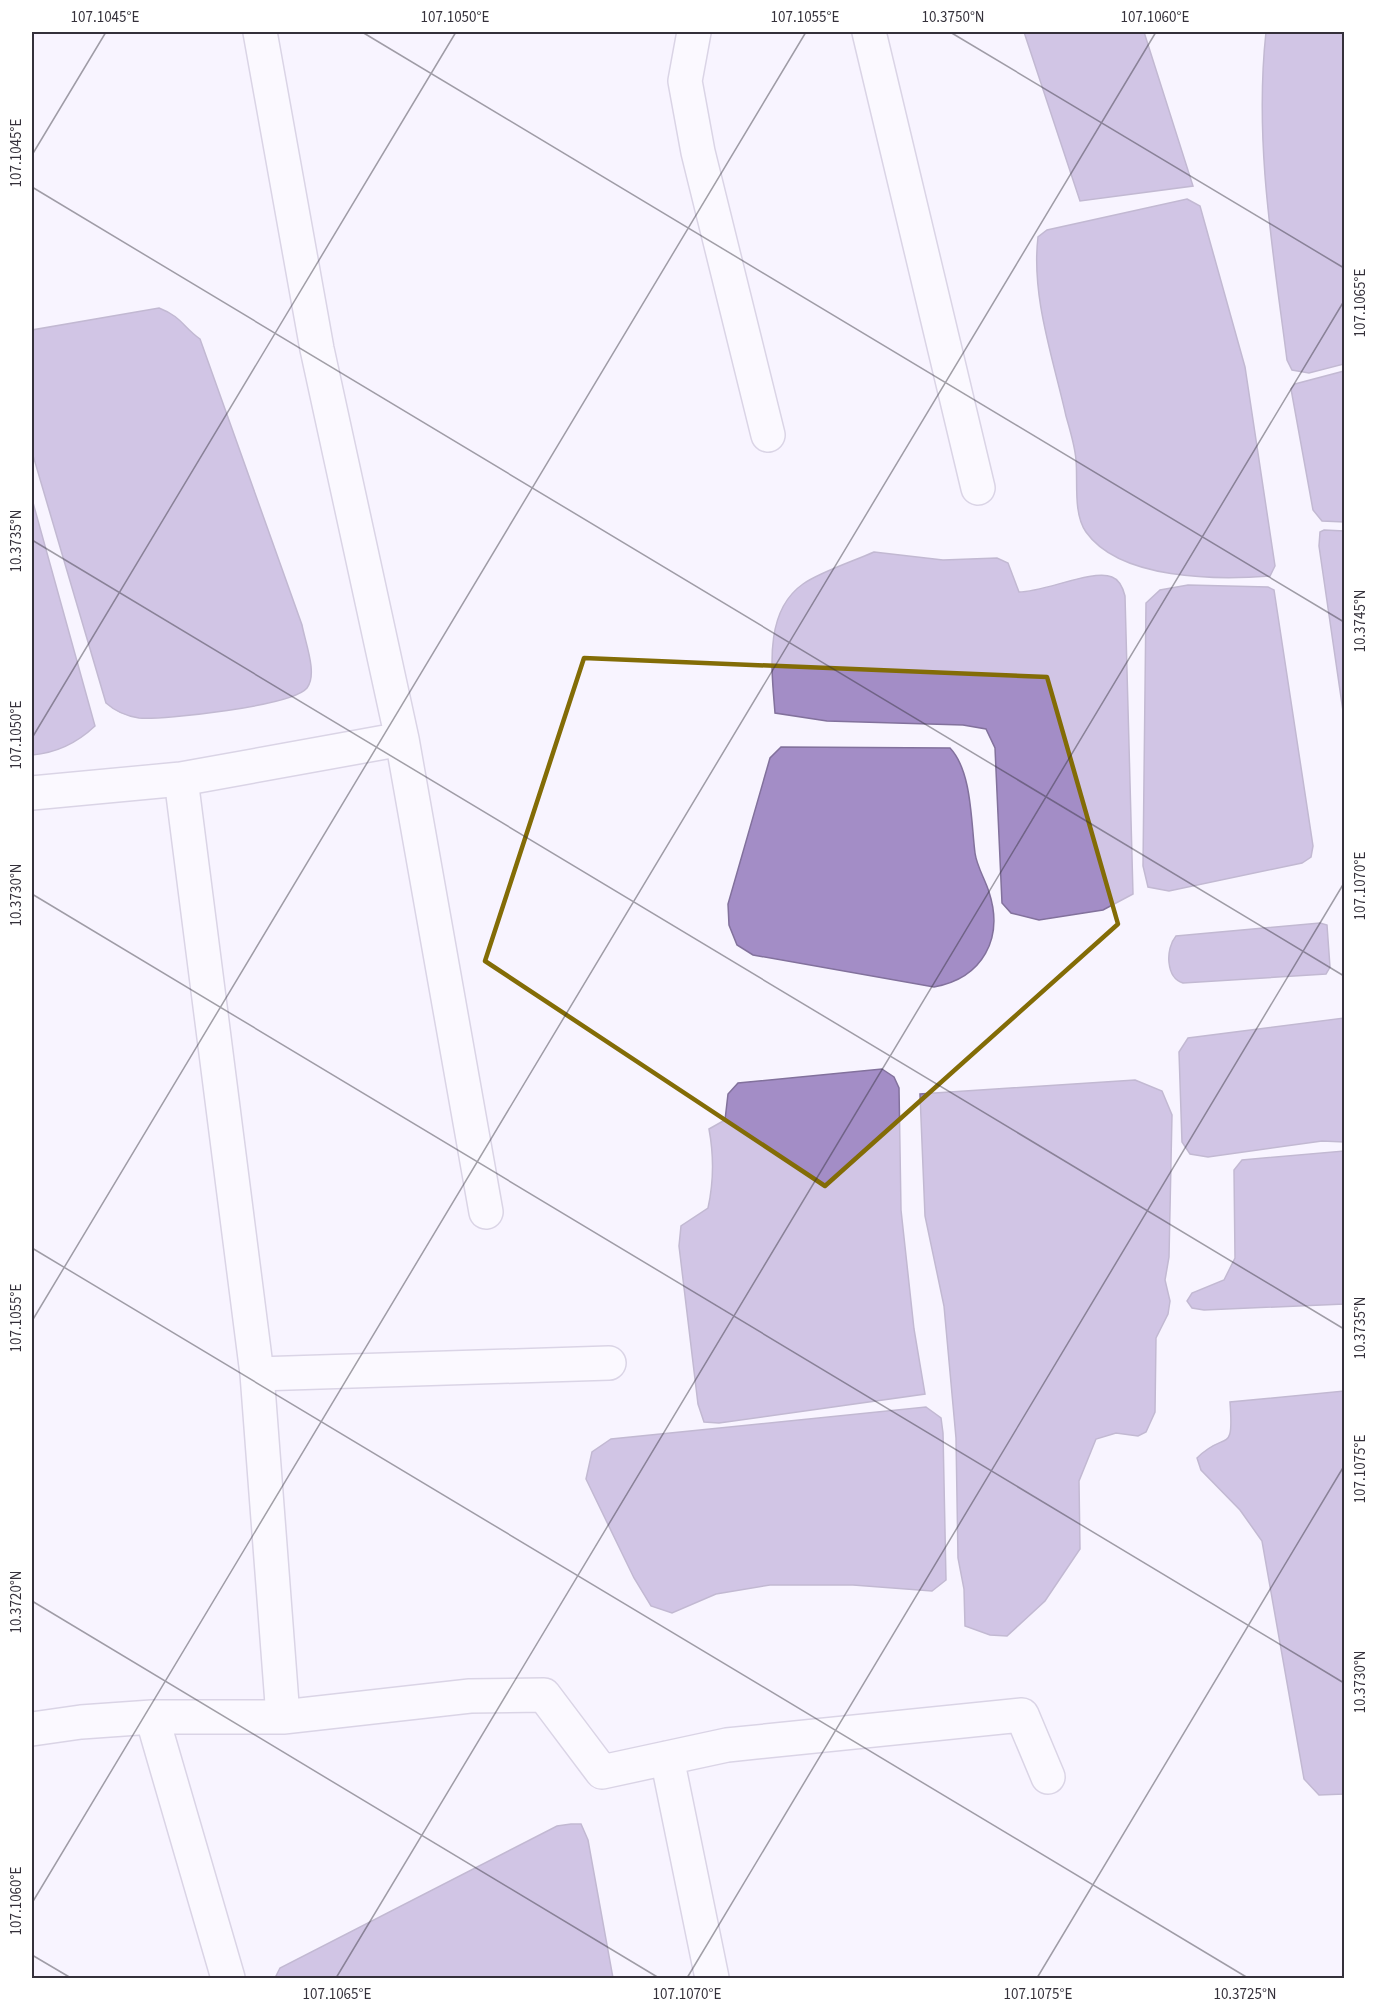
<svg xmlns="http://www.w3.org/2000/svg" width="1376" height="2010" viewBox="0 0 1376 2010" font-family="'Source Sans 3',sans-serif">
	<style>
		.water { fill: #a38dc6; stroke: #82719c; stroke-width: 1.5 }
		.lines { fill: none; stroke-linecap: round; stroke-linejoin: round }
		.minor-casing { stroke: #b7aec7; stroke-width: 36 }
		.minor { stroke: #fff; stroke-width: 33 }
		.marked { fill: none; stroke: #836c06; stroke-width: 4.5; stroke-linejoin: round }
		.ticks { fill: none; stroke: #34303a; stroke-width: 1.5; stroke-opacity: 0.45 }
		.neatline { fill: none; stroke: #34303a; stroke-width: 2 }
		.ticks-label { font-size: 15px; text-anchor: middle; fill: #34303a }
	</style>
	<rect width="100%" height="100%" fill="#f8f4ff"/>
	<path class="water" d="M 1024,32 L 1144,32 L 1193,186 L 1080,201 Z
		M 1266,32 L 1344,32 L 1344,364 L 1309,373 L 1292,370 L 1287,360 C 1273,251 1254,142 1266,32 Z
		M 1187,199 L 1200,206 L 1245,367 L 1275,566 L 1270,576 C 1217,580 1120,580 1086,532 C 1073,514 1078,481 1076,460 C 1075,446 1070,430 1066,416 C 1053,358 1031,296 1038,237 L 1047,230 Z
		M 159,308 C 182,317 182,326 200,339 L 302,625 C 305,642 318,674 307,688 C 292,706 165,720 139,718 C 126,716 116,712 106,703 L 32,452 L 32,330 Z
		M 1344,371 L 1344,522 L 1322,521 L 1313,510 L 1291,389 L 1295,384 Z
		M 32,499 L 95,726 C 77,743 56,753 32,755 Z
		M 1324,530 L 1344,531 L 1344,718 L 1319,546 L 1320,532 Z
		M 874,552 L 943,560 L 997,558 L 1008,563 L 1019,592 C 1044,592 1093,569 1112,577 C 1120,580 1123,588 1125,596 L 1133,894 L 1103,910 L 1039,920 L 1011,913 L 1002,903 L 995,748 L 986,729 L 963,725 L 827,721 L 775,713 C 772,672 763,612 803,584 C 820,572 854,561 874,552 Z
		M 1188,585 L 1268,587 L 1274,590 L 1313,846 L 1311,857 L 1302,863 L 1169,891 L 1148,887 L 1143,866 L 1146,603 L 1160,590 Z
		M 781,747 L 950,748 C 972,771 971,822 975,853 C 977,867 985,879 989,892 C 1004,938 983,978 934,987 L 753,955 L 737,945 L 729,925 L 728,904 L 770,758 Z
		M 1320,923 L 1327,925 L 1330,967 L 1326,974 L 1183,983 C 1166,978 1165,949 1176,936 Z
		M 1344,1018 L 1344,1142 L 1322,1141 L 1208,1157 L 1190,1154 L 1182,1142 L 1179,1052 L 1188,1038 Z
		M 882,1069 L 894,1077 L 899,1088 L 901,1210 L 914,1329 L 925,1394 L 719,1423 L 704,1422 L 698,1404 L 679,1246 L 681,1226 L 708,1208 C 714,1181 714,1156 709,1129 L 725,1120 L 728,1094 L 738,1083 Z
		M 1135,1080 L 1162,1091 L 1172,1115 L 1169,1257 L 1165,1280 L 1170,1301 L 1168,1314 L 1156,1338 L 1155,1412 L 1146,1432 L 1138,1436 L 1116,1433 L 1096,1439 L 1079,1481 L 1080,1549 L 1045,1601 L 1007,1636 L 990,1635 L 965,1626 L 964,1589 L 958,1558 L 956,1438 L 944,1306 L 925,1216 L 920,1094 Z
		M 1344,1151 L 1344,1304 L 1204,1310 L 1192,1308 L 1187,1301 L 1192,1293 L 1224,1280 L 1235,1258 L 1234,1170 L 1242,1160 Z
		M 1344,1391 L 1344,1794 L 1319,1795 L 1304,1779 L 1262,1541 L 1240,1510 L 1201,1470 L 1197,1458 C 1226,1429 1234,1457 1230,1402 Z
		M 926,1407 L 941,1418 L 943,1433 L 946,1580 L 932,1591 L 853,1585 L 770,1585 L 716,1594 L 672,1613 L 651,1606 L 634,1578 L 586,1479 L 592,1452 L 611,1439 Z
		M 571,1824 L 581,1824 L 588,1840 L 613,1978 L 275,1978 L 280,1968 L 557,1826 Z"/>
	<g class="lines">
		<defs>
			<path id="minor" d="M 260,32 L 317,349 L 402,739 L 486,1212
				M 694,32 L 685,81 L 698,152 L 768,435
				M 869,32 L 978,488
				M 181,779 L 257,1374 L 283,1717
				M 32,793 L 181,779 L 402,739
				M 257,1374 L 609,1363
				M 152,1717 L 228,1978
				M 32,1729 L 81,1722 L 152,1717 L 283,1717 L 470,1696 L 544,1695 L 602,1772 L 727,1745 L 1022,1715 L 1048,1777
				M 667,1758 L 712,1978"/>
		</defs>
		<use href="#minor" class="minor-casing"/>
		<use href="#minor" class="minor"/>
	</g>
	<path d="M0 0H1376V2010H0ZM 584,658 L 1047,677 L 1118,924 L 825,1186 L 485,961 Z" fill="#f8f4ff" fill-opacity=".55" fill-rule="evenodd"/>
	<path class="marked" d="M 584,658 L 1047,677 L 1118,924 L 825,1186 L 485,961 Z"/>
	<path class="ticks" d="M 362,32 L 1344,622M 950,32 L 1344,268M 32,155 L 106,32M 32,187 L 1344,976M 32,540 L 1344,1329M 32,738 L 456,32M 32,894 L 1344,1683M 32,1248 L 1248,1978M 32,1321 L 806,32M 32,1601 L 659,1978M 32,1903 L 1156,32M 32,1955 L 71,1978M 336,1978 L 1344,301M 687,1978 L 1344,883M 1037,1978 L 1344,1466"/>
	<rect width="1376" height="2010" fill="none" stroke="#ffffff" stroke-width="66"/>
	<rect x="33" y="33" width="1310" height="1944" class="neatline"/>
	<g class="ticks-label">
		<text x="105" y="22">107.1045°E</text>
		<text x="455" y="22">107.1050°E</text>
		<text x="805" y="22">107.1055°E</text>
		<text x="953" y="22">10.3750°N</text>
		<text x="1155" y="22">107.1060°E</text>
		<text transform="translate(16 153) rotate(-90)" y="5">107.1045°E</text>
		<text transform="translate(1360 303) rotate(-90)" y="5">107.1065°E</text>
		<text transform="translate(16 541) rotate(-90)" y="5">10.3735°N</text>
		<text transform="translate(1360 621) rotate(-90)" y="5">10.3745°N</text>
		<text transform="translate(16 735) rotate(-90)" y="5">107.1050°E</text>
		<text transform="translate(1360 886) rotate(-90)" y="5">107.1070°E</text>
		<text transform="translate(16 895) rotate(-90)" y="5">10.3730°N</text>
		<text transform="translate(16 1318) rotate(-90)" y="5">107.1055°E</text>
		<text transform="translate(1360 1328) rotate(-90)" y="5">10.3735°N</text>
		<text transform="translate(1360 1469) rotate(-90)" y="5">107.1075°E</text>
		<text transform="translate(16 1602) rotate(-90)" y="5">10.3720°N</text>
		<text transform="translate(1360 1682) rotate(-90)" y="5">10.3730°N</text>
		<text transform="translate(16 1901) rotate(-90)" y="5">107.1060°E</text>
		<text x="337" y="1999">107.1065°E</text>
		<text x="687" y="1999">107.1070°E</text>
		<text x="1038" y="1999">107.1075°E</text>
		<text x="1245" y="1999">10.3725°N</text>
	</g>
</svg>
